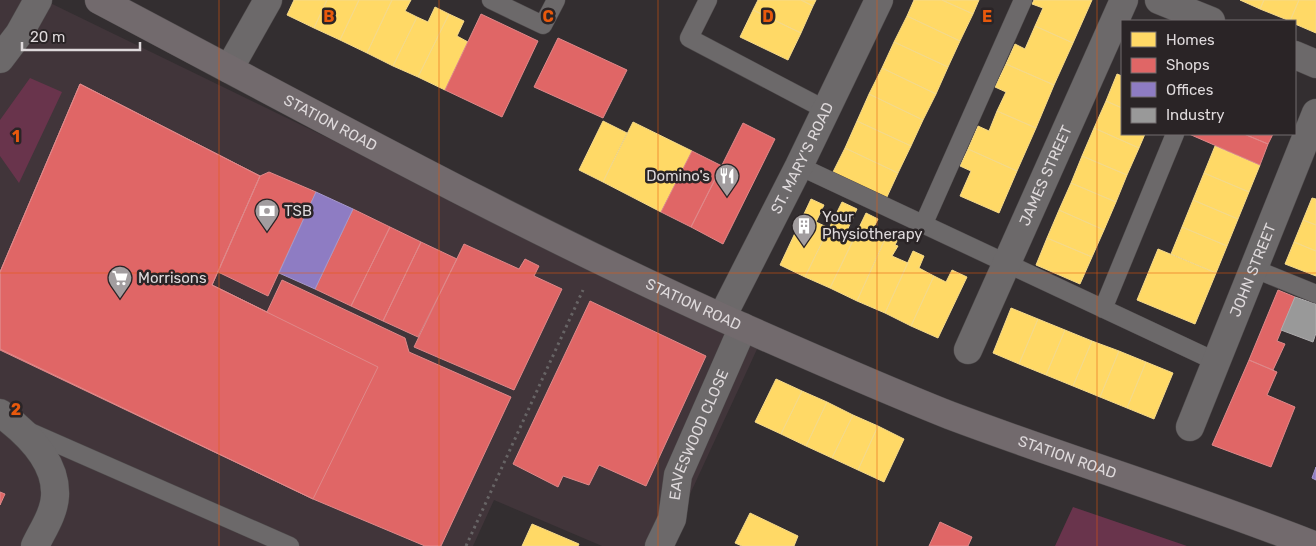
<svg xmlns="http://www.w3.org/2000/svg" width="1316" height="546" viewBox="0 0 1316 546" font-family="Rubik,sans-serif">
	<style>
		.built { fill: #41353a }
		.green { fill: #69344c }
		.homes { fill: #ffd966; stroke: #f5d989 }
		.shops { fill: #e06666; stroke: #df8889 }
		.offices { fill: #8e7cc3; stroke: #a698ca }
		.industry { fill: #999; stroke: #aeacad }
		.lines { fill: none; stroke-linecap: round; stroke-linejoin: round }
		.lane-casing { stroke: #4e4a4b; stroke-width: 19 }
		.street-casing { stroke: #4e4a4b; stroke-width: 29 }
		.secondary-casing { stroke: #4e4a4b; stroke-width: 29 }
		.path { stroke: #676465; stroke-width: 3; stroke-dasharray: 2.5 4; stroke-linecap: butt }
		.lane { stroke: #6c696a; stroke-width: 18 }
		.street { stroke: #6c696a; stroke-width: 28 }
		.secondary { stroke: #726a6d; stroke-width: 28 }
		.grid { fill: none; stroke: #e8590c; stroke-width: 1; stroke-opacity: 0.55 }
		.labels { text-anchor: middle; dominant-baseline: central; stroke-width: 5; stroke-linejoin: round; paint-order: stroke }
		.street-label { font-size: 15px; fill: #ded9db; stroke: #2a2426 }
		.poi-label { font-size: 15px; fill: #ded9db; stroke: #2a2426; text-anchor: start }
		.grid-label { font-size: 16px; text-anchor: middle; font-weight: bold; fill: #e8590c; stroke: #2a2426; stroke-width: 5; stroke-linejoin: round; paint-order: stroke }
	</style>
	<rect width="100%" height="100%" fill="#332e30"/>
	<path class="built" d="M 0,0 L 44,0 L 758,347 L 666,546 L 602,546 L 494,500 L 473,546 L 0,546 Z"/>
	<path class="green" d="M 30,78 L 62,92 L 19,183 L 0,156 L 0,120 Z
		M 1073,507 L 1187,546 L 1055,546 Z"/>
	<path class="homes" d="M 294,0 L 327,0 L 314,28 L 287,15 Z
		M 327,0 L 359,0 L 340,40 L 314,28 Z
		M 359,0 L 392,0 L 367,53 L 340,40 Z
		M 392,0 L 411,0 L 405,11 L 417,17 L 393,66 L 367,53 Z
		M 758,0 L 801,0 L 813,6 L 801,33 L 753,10 Z
		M 801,0 L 816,0 L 813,6 Z
		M 914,0 L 942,0 L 973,14 L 960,41 L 907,16 Z
		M 942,0 L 979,0 L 973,14 Z
		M 1034,0 L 1092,0 L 1073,43 L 1035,26 L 1043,8 L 1032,4 Z
		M 1240,0 L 1264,0 L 1260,9 Z
		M 1264,0 L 1299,0 L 1290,21 L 1260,9 Z
		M 1299,0 L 1316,0 L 1316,33 L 1295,24 L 1295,21 L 1290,21 Z
		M 435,7 L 449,14 L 418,77 L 393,66 L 417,17 L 428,22 Z
		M 753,10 L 801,33 L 788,60 L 740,37 Z
		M 449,14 L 464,21 L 457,36 L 468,42 L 445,90 L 418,77 Z
		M 907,16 L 960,41 L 948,67 L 894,42 Z
		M 1035,26 L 1073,43 L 1054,85 L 1006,64 L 1015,44 L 1025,49 Z
		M 894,42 L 948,67 L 936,94 L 882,68 Z
		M 1006,64 L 1054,85 L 1036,128 L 997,111 L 1006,92 L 995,87 Z
		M 882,68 L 936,94 L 923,120 L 869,94 Z
		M 1117,74 L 1122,76 L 1122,108 L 1106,101 Z
		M 869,94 L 923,120 L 911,146 L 857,121 Z
		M 1106,101 L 1122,108 L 1122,134 L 1145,134 L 1139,148 L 1094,128 Z
		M 997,111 L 1036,128 L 1017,171 L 968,149 L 978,126 L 989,131 Z
		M 603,121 L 627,133 L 603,182 L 579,170 Z
		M 857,121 L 911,146 L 898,173 L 845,148 Z
		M 633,122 L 692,151 L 661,212 L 603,182 Z
		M 1094,128 L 1139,148 L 1127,175 L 1082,156 Z
		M 1215,146 L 1260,165 L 1249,192 L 1204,173 Z
		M 845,148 L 898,173 L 886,199 L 832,174 Z
		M 968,149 L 1017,171 L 999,213 L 960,196 L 971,171 L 960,166 Z
		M 1082,156 L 1127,175 L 1116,202 L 1071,183 Z
		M 1204,173 L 1249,192 L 1238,219 L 1193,200 Z
		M 1071,183 L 1116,202 L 1104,230 L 1059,210 Z
		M 1312,198 L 1316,199 L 1316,225 L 1303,220 Z
		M 811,199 L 824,205 L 816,222 L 829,228 L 805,277 L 780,265 Z
		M 1193,200 L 1238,219 L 1227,246 L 1182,227 Z
		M 842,202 L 857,209 L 845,235 L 854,239 L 830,288 L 805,277 Z
		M 1059,210 L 1104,230 L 1092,257 L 1047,238 Z
		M 866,213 L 878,219 L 871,233 L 885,239 L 857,301 L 830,288 Z
		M 1303,220 L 1316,225 L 1316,251 L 1294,242 Z
		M 1182,227 L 1227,246 L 1216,273 L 1171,254 Z
		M 888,233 L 899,237 L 895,245 L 898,246 L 892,256 L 908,263 L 885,313 L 857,301 Z
		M 1047,238 L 1092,257 L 1080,284 L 1036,265 Z
		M 1294,242 L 1316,251 L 1316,276 L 1285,264 Z
		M 1158,249 L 1216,273 L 1195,324 L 1137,300 Z
		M 913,251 L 924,256 L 919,268 L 934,276 L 911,326 L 885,313 Z
		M 952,270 L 967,277 L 938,338 L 911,326 L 934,276 L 946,282 Z
		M 1011,308 L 1038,319 L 1019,364 L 993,353 Z
		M 1038,319 L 1065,330 L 1046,375 L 1019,364 Z
		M 1065,330 L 1092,341 L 1073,386 L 1046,375 Z
		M 1092,341 L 1119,351 L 1100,397 L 1073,386 Z
		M 1119,351 L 1146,362 L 1127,408 L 1100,397 Z
		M 1146,362 L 1173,373 L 1154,419 L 1127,408 Z
		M 776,379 L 802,391 L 781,434 L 755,422 Z
		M 802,391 L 827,402 L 806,446 L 781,434 Z
		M 827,402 L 853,415 L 832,458 L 806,446 Z
		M 853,415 L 878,426 L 858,470 L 832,458 Z
		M 878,426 L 904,439 L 884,482 L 858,470 Z
		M 750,513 L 798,536 L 794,546 L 742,546 L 735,543 Z
		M 532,524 L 579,544 L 578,546 L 522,546 Z"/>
	<path class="shops" d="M 481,14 L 538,41 L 502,117 L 445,90 Z
		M 558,38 L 627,70 L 603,118 L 534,87 Z
		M 80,84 L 260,176 L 212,285 L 378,367 L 313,499 L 0,349 L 0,272 Z
		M 80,84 L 260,176 L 212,285 L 267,312 L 282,280 L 405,338 L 409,352 L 511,397 L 441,546 L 425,546 L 313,499 L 0,350 L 0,272 Z
		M 743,123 L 775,139 L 723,244 L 691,227 Z
		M 1189,134 L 1244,134 L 1268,144 L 1260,165 Z
		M 1244,134 L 1273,134 L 1268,144 Z
		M 692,151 L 722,166 L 691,227 L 661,212 Z
		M 269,172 L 316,192 L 268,296 L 218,272 L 260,176 Z
		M 353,209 L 390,227 L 351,306 L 315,289 Z
		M 390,227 L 421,242 L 383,321 L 351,306 Z
		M 421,242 L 457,259 L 418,337 L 383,321 Z
		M 464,244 L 519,269 L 525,259 L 539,266 L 534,276 L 562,289 L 514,390 L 414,347 Z
		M 1278,290 L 1295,297 L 1277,341 L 1285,344 L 1273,370 L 1249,360 Z
		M 590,301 L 706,356 L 646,486 L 599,465 L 589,485 L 563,476 L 558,487 L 513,464 Z
		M 1249,360 L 1277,372 L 1267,395 L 1295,407 L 1271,467 L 1212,445 Z
		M 0,492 L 5,494 L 0,505 Z
		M 940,522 L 972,537 L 968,546 L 929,546 Z"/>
	<path class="offices" d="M 316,192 L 353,209 L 315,289 L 279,273 Z
		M 1316,467 L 1316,480 L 1312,478 Z"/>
	<path class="industry" d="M 1295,297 L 1316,304 L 1316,333 L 1313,342 L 1281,330 Z"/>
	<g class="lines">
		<defs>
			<path id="lane" d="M 491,0 L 543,25 L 556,0
				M 708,0 L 689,38 L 826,110
				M 799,166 L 1217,362
				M 924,223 L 1023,0
				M 1255,269 L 1316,294
				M 1103,309 L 1175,134
				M 28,431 L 290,546"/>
			<g id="street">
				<path d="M 1159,0 L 1211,21"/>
				<path d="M 1295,55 L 1316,64"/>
				<path d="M 0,59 L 19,34 L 38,0"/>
				<path d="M 229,69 L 268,0"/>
				<path id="s1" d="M 722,317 L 799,166 L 879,0"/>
				<path id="s2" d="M 968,350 L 1124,0"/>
				<path d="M 0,413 C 26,432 57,461 55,496 C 54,514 42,531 35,546"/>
				<path id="s3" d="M 1190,427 L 1316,113"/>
				<path id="s4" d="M 659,546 L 672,519 L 678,475 L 743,327"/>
			</g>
			<g id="secondary">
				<path id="s5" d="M 99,0 C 313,113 525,230 745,328 C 813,358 881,388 949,415 C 1071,461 1195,498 1316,546"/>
			</g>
		</defs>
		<use href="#lane" class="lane-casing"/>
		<use href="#street" class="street-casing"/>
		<use href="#secondary" class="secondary-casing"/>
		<path class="path" d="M 466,546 L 583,290"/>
		<use href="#lane" class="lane"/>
		<use href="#street" class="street"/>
		<use href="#secondary" class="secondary"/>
	</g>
	<path class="grid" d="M 219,0 L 219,546M 439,0 L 439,546M 658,0 L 658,546M 877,0 L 877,546M 1097,0 L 1097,546M 0,273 L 1316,273"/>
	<defs>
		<symbol id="restaurant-pin" viewBox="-11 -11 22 30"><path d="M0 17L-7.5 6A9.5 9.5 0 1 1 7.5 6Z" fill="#a29d9f" stroke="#2a2426"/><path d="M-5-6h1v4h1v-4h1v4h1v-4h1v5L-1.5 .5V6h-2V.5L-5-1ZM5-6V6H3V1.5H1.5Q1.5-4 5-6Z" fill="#fff"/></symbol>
		<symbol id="bank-pin" viewBox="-11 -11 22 30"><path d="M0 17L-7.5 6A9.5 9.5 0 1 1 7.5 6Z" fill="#a29d9f" stroke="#2a2426"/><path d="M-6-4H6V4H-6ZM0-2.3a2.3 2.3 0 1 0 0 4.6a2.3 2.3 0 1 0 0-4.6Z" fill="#fff"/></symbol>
		<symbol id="building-pin" viewBox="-11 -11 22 30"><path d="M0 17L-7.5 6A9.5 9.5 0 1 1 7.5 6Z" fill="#a29d9f" stroke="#2a2426"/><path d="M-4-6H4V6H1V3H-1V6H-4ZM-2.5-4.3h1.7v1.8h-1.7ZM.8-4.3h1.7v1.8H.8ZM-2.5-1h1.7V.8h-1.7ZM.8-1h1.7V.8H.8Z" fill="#fff"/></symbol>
		<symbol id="supermarket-pin" viewBox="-11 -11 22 30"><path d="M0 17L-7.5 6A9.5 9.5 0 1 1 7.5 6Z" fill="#a29d9f" stroke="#2a2426"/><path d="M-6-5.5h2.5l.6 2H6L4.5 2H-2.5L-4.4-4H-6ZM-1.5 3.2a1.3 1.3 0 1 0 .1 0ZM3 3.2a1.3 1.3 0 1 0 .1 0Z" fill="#fff"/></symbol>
	</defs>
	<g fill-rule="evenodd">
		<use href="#restaurant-pin" x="713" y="162" width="28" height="38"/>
		<use href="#bank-pin" x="253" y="197" width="28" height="38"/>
		<use href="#building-pin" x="790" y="212" width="28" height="38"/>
		<use href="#supermarket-pin" x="106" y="264" width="28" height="38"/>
	</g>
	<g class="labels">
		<g class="street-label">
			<text stroke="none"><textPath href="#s5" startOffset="262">STATION ROAD</textPath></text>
			<text stroke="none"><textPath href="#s1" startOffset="178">ST. MARY'S ROAD</textPath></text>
			<text stroke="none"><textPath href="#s2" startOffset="191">JAMES STREET</textPath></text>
			<text stroke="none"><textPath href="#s3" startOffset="169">JOHN STREET</textPath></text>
			<text stroke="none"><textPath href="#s5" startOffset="668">STATION ROAD</textPath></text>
			<text stroke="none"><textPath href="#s4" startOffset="119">EAVESWOOD CLOSE</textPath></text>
			<text stroke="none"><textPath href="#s5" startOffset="1072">STATION ROAD</textPath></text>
		</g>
		<g class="poi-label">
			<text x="710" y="176" text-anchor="end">Domino's</text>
			<text x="284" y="211">TSB</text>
			<text x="822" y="217">Your<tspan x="822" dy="17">Physiotherapy</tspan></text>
			<text x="138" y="278">Morrisons</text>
		</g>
	</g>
	<g class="grid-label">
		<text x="329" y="22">B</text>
		<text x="548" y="22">C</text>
		<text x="768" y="22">D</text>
		<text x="987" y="22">E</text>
		<text x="16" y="142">1</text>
		<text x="16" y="415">2</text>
	</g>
	<rect x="1121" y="20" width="175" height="115" fill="#2a2426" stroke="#726c6e"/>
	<rect x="1131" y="32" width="25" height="15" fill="#ffd966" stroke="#726c6e"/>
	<text x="1166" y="45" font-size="15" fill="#ded9db">Homes</text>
	<rect x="1131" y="58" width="25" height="15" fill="#e06666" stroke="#726c6e"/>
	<text x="1166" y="70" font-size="15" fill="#ded9db">Shops</text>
	<rect x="1131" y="82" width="25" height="15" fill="#8e7cc3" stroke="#726c6e"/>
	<text x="1166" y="95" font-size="15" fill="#ded9db">Offices</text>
	<rect x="1131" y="108" width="25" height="15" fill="#999999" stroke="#726c6e"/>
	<text x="1166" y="120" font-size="15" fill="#ded9db">Industry</text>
	<path d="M22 42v8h118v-8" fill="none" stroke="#ded9db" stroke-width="2.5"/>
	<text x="30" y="42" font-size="15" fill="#ded9db" stroke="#2a2426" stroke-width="4" paint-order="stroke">20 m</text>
</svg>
